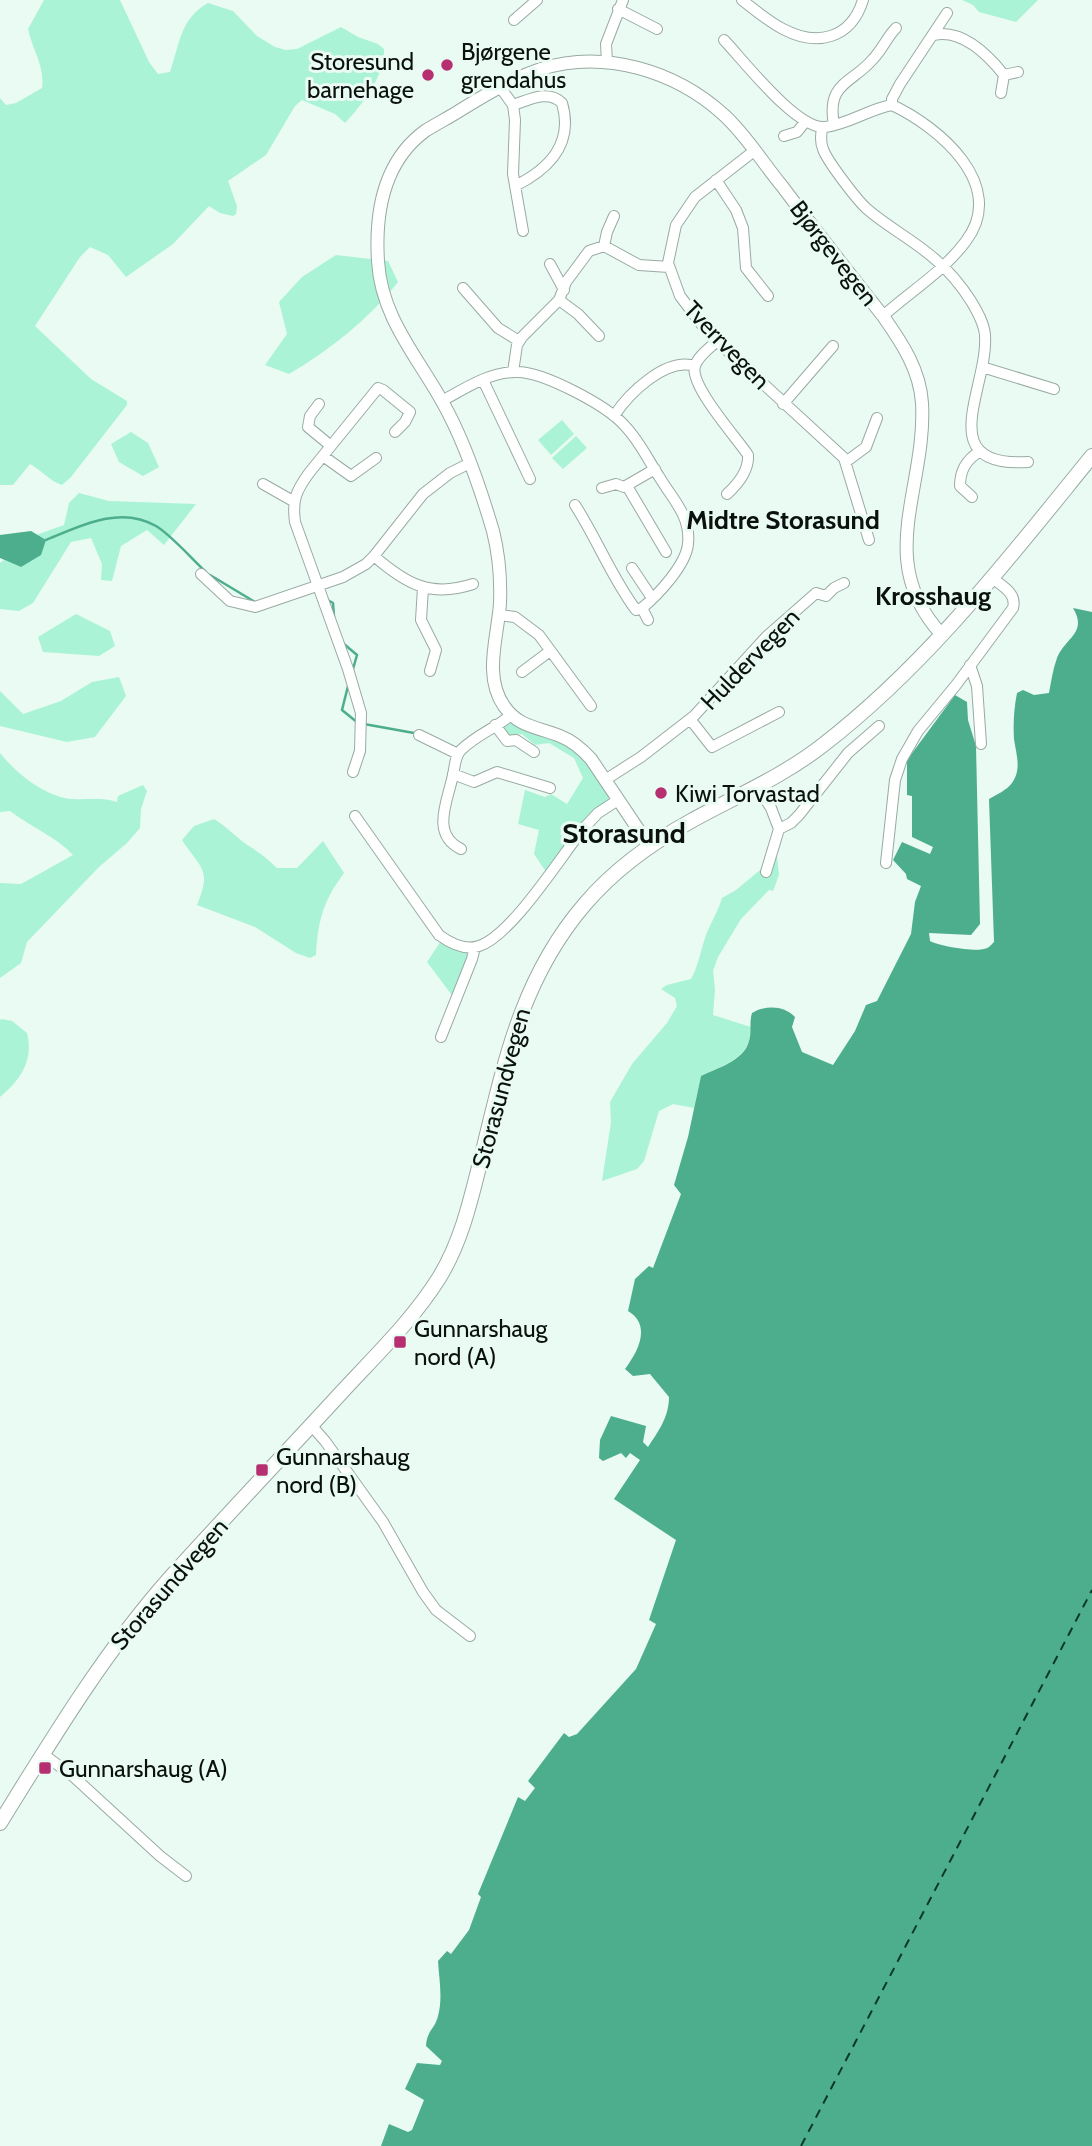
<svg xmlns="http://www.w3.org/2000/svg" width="1092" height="2146" viewBox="0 0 1092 2146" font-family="Cabin,sans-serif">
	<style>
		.green { fill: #abf3d7 }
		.water { fill: #4dae8e }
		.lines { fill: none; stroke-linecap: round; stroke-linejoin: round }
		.stream { stroke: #4dae8e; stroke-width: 2.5 }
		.ferry { stroke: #0c382b; stroke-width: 2; stroke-dasharray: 9 7; stroke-linecap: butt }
		.minor-casing { stroke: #99aaa3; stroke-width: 12 }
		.tertiary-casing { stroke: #99aaa3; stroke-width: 14 }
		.secondary-casing { stroke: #99aaa3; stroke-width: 16 }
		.minor { stroke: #fff; stroke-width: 10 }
		.tertiary { stroke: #fff; stroke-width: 12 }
		.secondary { stroke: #fff; stroke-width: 14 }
		.poi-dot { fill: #b62f70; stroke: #e9fbf3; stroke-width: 2.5 }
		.labels { text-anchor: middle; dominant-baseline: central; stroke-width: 6; stroke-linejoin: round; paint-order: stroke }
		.poi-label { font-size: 24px; fill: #0b110f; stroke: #e9fbf3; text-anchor: start }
		.street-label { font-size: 24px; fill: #0b110f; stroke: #e9fbf3 }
		.neighbourhood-label { font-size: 26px; font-weight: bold; fill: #0b110f; stroke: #e9fbf3 }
		.quarter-label { font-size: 28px; font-weight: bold; fill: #0b110f; stroke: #e9fbf3 }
	</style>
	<rect width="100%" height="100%" fill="#e9fbf3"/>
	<path class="green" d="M 44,0 L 120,0 L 149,62 L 158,74 L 170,72 C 180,43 180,19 208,3 L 233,11 L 257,36 L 275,47 L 286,50 L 297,49 L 341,27 L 358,37 L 378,44 L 384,49 C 386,74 362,105 345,123 L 335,114 L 302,100 L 295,106 L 266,155 L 228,181 L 237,206 L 236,214 L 233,216 L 220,213 L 209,206 L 173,244 L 126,277 L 108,255 L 90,247 L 80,257 L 35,326 L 91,379 L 127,401 L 127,405 L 71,477 L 62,485 C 50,481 41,470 30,464 L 13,485 L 0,485 L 0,98 L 6,105 L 16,103 L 42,88 C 45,66 32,49 28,29 Z
		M 962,0 L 1038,0 L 1016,22 L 979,12 L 973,5 Z
		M 336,255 L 388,261 L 398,282 C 368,320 330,350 289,374 L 265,365 L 287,334 L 279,302 L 302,277 Z
		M 562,420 L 574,434 L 551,455 L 538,440 Z
		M 131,432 L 148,443 L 159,467 L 143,476 L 119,462 L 111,444 Z
		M 576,436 L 587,448 L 563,469 L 552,458 Z
		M 79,493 L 109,501 L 196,504 L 164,545 L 147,530 L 121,546 L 112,581 L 101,580 L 102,564 L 91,538 L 71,542 L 33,603 L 19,611 L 0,609 L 0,563 L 4,560 L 21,567 L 46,541 L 36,535 L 64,525 L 69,503 Z
		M 76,614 L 110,631 L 115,646 L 99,656 L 43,652 L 38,637 Z
		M 119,677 L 126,696 L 95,737 L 67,742 L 0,726 L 0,691 L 23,714 L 61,701 L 92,682 Z
		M 512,723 L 578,750 L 607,791 L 609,801 L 573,833 L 563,828 L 560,834 L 569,841 L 546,872 L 534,854 L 539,830 L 518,824 L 525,790 L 545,797 L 551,794 L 567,804 L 583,778 L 574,758 L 549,743 L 535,745 L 522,734 L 506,736 L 504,727 Z
		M 0,753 C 16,773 46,798 73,799 C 89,800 102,797 117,802 L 118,796 L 143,785 L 147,791 L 141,809 L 140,828 L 127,843 L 99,867 L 27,942 L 21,963 L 0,978 L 0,883 L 21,884 L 73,855 C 55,836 31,827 10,811 L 0,812 Z
		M 214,819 C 226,826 235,836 246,844 C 257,851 267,858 277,868 L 297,868 L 323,841 L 344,873 C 323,901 318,921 316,955 L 310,958 L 296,953 L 255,927 L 197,905 C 212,869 201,869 182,840 L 194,826 Z
		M 777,856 L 779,875 L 773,891 L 769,890 L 741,919 L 718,957 L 713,971 L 715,989 L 713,1015 L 751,1027 C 751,1059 725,1064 701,1076 L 694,1108 L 673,1104 L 659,1111 L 644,1161 L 637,1169 L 602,1181 L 611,1122 L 610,1102 L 632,1064 L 667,1023 L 677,1006 L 675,998 L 661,989 L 667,985 L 691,979 C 700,963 701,946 708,930 C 713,919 719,909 722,898 L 736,890 Z
		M 441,941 L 466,951 L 469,955 L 454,998 L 427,962 Z
		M 2,1019 L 12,1021 L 27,1033 C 34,1061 20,1080 0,1097 L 0,1020 Z"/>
	<path class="water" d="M 31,531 L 46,540 L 41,555 L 21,567 L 0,558 L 0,535 Z
		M 1073,608 L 1092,612 L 1092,2146 L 381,2146 L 389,2124 L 408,2132 L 412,2130 L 424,2100 L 405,2089 L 417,2063 L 440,2065 L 442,2061 L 426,2046 C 427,2030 435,2029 438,2016 C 443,1998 439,1979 438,1961 L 447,1951 L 451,1954 L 469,1930 L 481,1897 L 478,1894 L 518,1797 L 525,1801 L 535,1788 L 528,1781 L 564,1733 L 569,1737 L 577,1734 L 636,1669 L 656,1624 L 649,1620 L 676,1540 L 614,1499 L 640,1460 L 630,1453 L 626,1458 L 621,1453 L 603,1461 L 599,1458 L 600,1440 L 611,1416 L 646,1426 L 643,1442 L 648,1447 C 658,1432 669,1417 669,1397 L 650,1374 L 633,1376 L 625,1369 C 638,1352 652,1325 628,1311 L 635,1279 L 649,1266 L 653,1268 L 681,1194 L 674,1185 L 688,1137 L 701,1076 C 717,1068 744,1061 749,1041 C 752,1032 749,1023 752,1013 C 765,1005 784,1005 795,1017 L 792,1027 L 802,1052 L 833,1065 L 855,1031 L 866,1005 L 877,1001 L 911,934 L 915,902 L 921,886 L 907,879 L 906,874 L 893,860 L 902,842 L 930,854 L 933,847 L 912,837 L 912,796 L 907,795 L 907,760 L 955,695 L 967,702 L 968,720 L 976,746 L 980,924 L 971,935 L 929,933 L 930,941 C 938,946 975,952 984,949 C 989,948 991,945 994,942 L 989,799 C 996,795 1007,790 1012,783 C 1022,769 1016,754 1014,739 C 1013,724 1014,708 1017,693 L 1023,690 L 1034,695 L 1049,693 C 1051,682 1053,669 1057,658 C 1065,638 1088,633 1073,608 Z"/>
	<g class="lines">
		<path class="stream" d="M 46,540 C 80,526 120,505 156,526 C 170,534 192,559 205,571
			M 210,575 L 255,602
			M 326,599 L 333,603 L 334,617
			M 344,644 L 357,655 L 353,669
			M 348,686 L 342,710 L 358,723
			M 364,724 L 414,733"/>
		<path class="ferry" d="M 801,2146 L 1092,1590"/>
		<defs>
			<path id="minor" d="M 742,0 C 755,10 769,22 783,29 C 817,47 851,39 863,0
				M 618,9 L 657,29
				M 514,20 L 537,0
				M 934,35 C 962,29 988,55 1004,75 L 1001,93
				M 724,40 C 744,61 797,130 825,127 C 849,124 869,109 892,105
				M 607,62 L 606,44 L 623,0
				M 1004,75 L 1018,72
				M 500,87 L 513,105 L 515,120 L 513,174 L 523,231
				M 513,105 C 529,100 548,89 562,103 C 574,144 549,169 515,186
				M 892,105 L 892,99 L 900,84 L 947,13
				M 834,125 C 826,82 852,84 873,59 C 882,50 887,37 896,28
				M 822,128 C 821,135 820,142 823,149 C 827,161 857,200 867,209 C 889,228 915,241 936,260 C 949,271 962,287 971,301 C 977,311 984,323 985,335 C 989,387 931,468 1028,462
				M 784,136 L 797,132 L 805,122
				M 754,151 L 695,197 L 676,225 L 668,263 L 680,296 L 702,325 L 720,344 L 844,458 L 869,540
				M 716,180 L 736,210 L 743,228 L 746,268 L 768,296
				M 604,246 L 607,232 L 614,216
				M 550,264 L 564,290
				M 463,288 L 498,328 L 519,341
				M 559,300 L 578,314 L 599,336
				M 883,316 C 911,291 944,271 966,241 C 1008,185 939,127 892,105
				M 717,341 C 710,348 698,356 695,366 C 689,385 736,437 748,455 C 749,470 738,484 727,494
				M 982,367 L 1054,389
				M 513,372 L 517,345 L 522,337 L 559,300 L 566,282 L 589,251 L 604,246 L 639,265 L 669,267
				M 483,380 L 530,479
				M 442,401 C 464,389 489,372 516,372 C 542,371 606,405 624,425 C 639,440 648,460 660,478 C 673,500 691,516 688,544 C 686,565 658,595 642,608
				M 319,404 L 310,416 L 308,427 L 331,446
				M 783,404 L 833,346
				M 614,416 C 629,393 666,357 695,366
				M 323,456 L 351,476 L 376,458
				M 847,461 L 866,447 L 877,418
				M 263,484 L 293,501
				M 627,486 L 666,552
				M 602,488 L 616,484 L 624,487 L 655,469
				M 972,497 L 960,486 C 960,470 966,460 979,452
				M 575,505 C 597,539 612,578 636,610 L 642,608
				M 374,556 C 406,584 431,598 473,584
				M 632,568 L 652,598
				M 201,574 L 230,601 L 255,607 L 343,577 L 366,564 L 374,556 L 423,494 L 450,473 L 470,463
				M 423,588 L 421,620 L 436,650 L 430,671
				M 642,608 L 648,620
				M 499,615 L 515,617 L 539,635 L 591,706
				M 970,665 L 977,686 L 981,744
				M 522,672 L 550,651
				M 690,719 L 712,747 L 779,712
				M 495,725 L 507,741 L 516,740 L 534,752
				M 419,735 L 458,754
				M 353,772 L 360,751 L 361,713 L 348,669 L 295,522 C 292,500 296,491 309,473 L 378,388 L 383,390 L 410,412 L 405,422 L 395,432
				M 453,774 L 474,782 L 497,772 L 550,788
				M 605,780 L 641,757 L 694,716 L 766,637 L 816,593 L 826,596 L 834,588 L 844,583
				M 758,788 L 771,808 L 779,829 L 766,872
				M 355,816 L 439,935 C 450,943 464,951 479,946 C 511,936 560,858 583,829 L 598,813 L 618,800
				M 779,829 L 791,823 L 799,815 L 848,753 L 879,726
				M 461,849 C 430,834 448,800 453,775 C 455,766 455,756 461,750 C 476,735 496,728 511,715
				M 886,863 L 895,780 L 902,759 L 918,731 L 956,685 L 1013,608 C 1017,593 1002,586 992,578
				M 441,1037 L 472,959 L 475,947
				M 311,1425 L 325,1441 L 383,1522 L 423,1592 L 436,1610 L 470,1636
				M 43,1754 L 74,1777 L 160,1856 L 186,1876"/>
			<path id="tertiary" d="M 650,847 L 591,759 C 582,749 573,741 560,736 C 538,727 518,727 504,706 C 483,676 498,636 500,603 C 501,578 499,555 493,531 C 480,487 465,442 443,403 C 417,356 381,317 378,261 C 375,213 383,162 425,131 C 436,124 448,118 459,111 C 485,95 511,79 541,69 C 604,49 676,71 724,115 C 746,135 763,163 782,186 C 815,230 849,273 883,316 C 902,343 920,370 922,403 C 927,488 873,561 942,635"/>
			<path id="secondary" d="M 0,1823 C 52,1739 103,1654 169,1579 C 225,1517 283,1456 340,1394 C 374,1357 412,1321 439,1278 C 463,1239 472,1194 483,1151 C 505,1061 522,977 585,904 C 614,870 651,843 691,821 C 736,796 782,777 823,745 C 928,664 1009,558 1092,456"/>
		</defs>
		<use href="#minor" class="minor-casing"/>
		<use href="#tertiary" class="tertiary-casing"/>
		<use href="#secondary" class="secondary-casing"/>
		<use href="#minor" class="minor"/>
		<use href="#tertiary" class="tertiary"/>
		<use href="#secondary" class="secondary"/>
	</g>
	<g class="poi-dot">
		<circle cx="447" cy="65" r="7"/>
		<circle cx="428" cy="75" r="7"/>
		<circle cx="661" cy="793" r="7"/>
		<rect x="393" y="1335" width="14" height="14" rx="3.5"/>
		<rect x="255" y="1463" width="14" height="14" rx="3.5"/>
		<rect x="38" y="1761" width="14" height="14" rx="3.5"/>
	</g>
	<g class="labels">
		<g class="poi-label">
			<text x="461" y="51">Bjørgene<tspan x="461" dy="28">grendahus</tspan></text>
			<text x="414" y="61" text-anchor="end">Storesund<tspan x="414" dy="28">barnehage</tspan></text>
			<text x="675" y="793">Kiwi Torvastad</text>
			<text x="414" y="1328">Gunnarshaug<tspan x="414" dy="28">nord (A)</tspan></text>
			<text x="276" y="1456">Gunnarshaug<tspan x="276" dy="28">nord (B)</tspan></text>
			<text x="59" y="1768">Gunnarshaug (A)</text>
		</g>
		<g class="street-label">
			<text transform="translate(834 253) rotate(52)">Bjørgevegen</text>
			<text transform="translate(727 345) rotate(46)">Tverrvegen</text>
			<text transform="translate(750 659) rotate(-46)">Huldervegen</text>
			<text transform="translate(501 1088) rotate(-75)">Storasundvegen</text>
			<text transform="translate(169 1584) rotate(-49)">Storasundvegen</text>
		</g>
		<g class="neighbourhood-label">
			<text x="783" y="520">Midtre Storasund</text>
			<text x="933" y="596">Krosshaug</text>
		</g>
		<g class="quarter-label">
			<text x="624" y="833">Storasund</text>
		</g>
	</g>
</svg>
